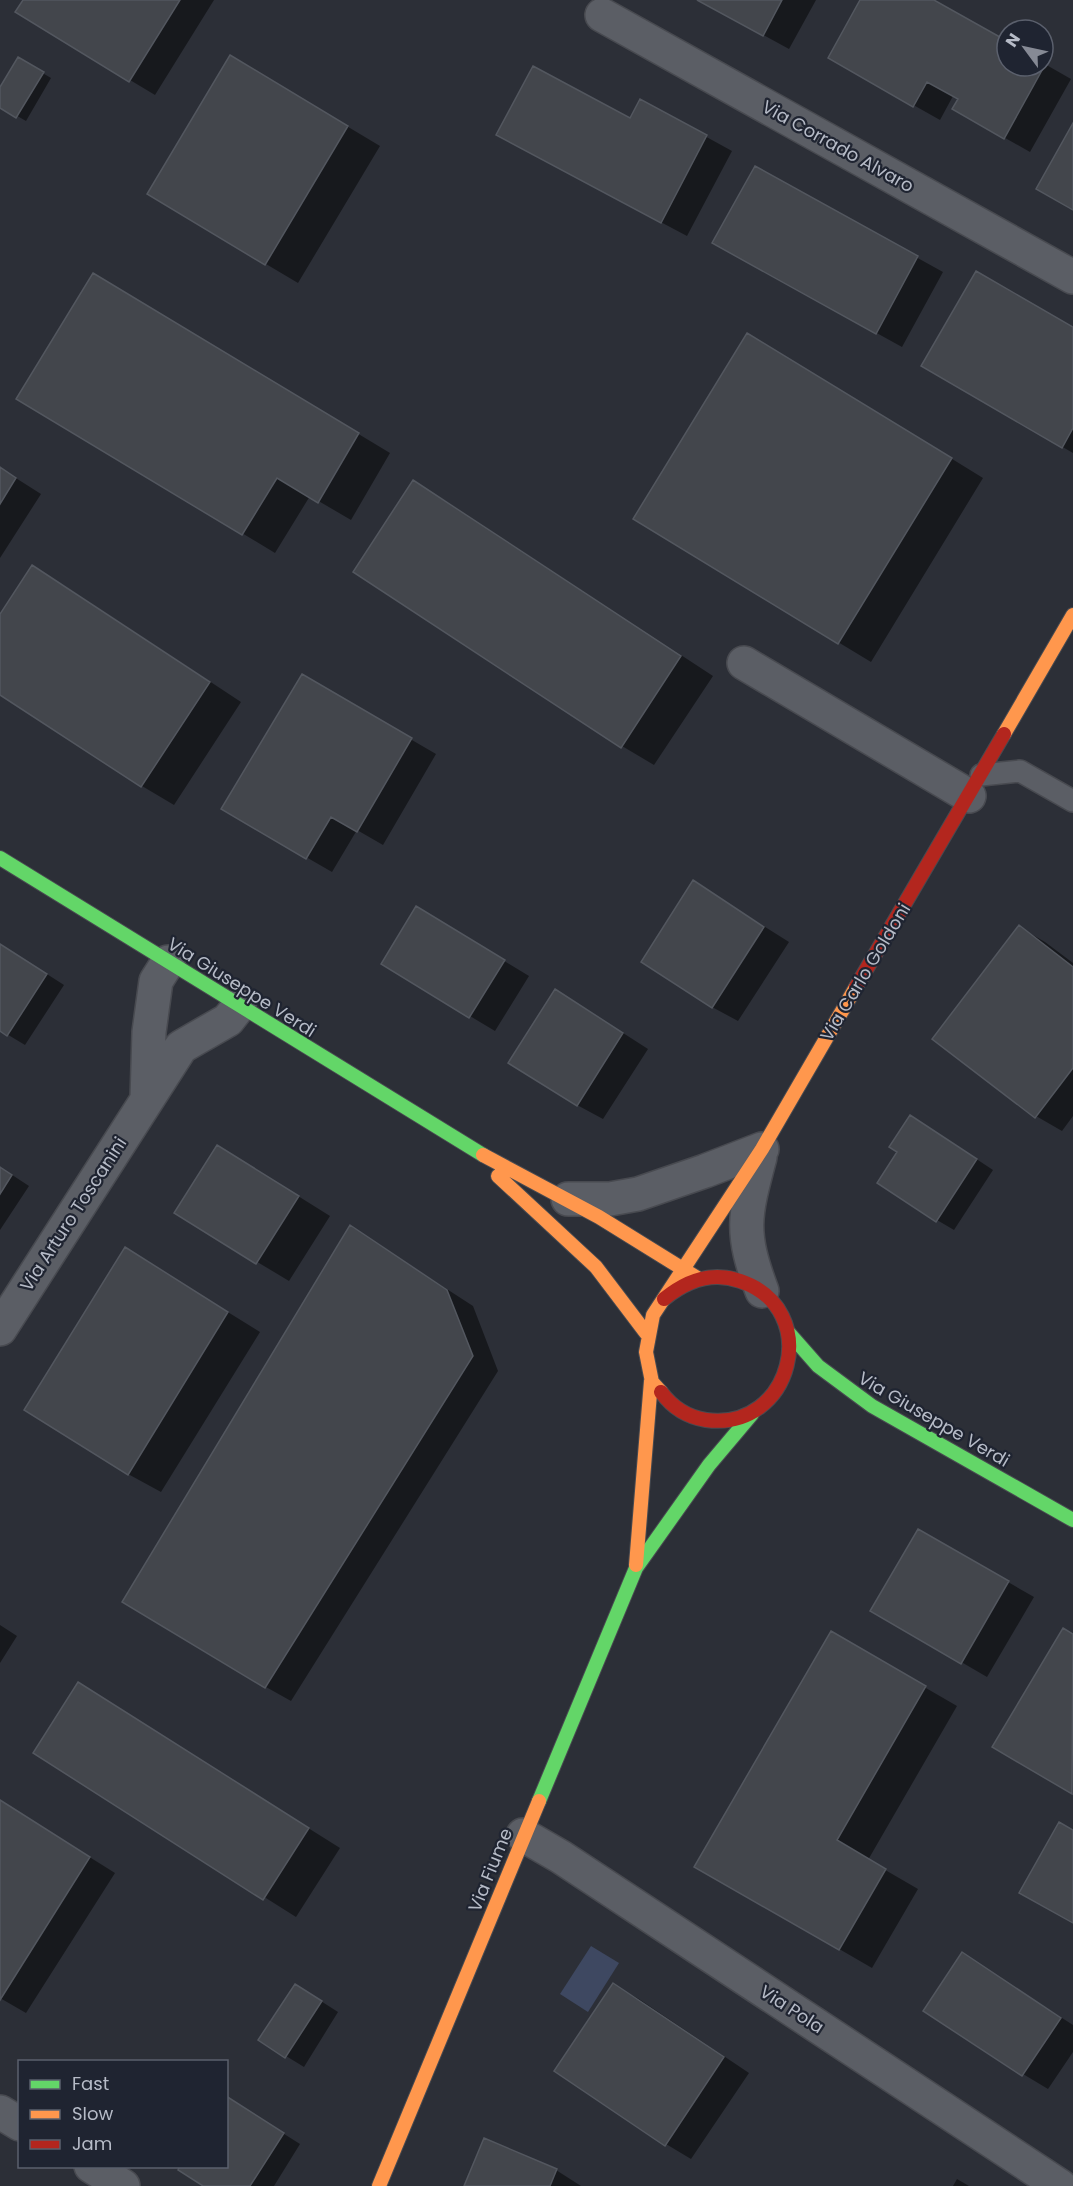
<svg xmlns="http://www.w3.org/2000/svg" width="1073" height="2186" viewBox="0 0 1073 2186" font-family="Poppins,sans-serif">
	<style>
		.water { fill: #3e4861 }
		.shadow { fill: #0007 }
		.building { fill: #43464c; stroke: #53575f; stroke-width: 1.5 }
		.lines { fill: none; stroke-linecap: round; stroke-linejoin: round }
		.lane-casing { stroke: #484a50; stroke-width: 24 }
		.street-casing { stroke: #484a50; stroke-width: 36 }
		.fast-casing { stroke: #484a50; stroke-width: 16 }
		.slow-casing { stroke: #484a50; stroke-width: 16 }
		.jam-casing { stroke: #484a50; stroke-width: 16 }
		.lane { stroke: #5b5e65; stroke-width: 21 }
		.street { stroke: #5b5e65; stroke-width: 33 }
		.fast { stroke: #63d668; stroke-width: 14 }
		.slow { stroke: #ff974d; stroke-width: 14 }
		.jam { stroke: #b3261e; stroke-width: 14 }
		.labels { text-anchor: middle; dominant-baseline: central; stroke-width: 4.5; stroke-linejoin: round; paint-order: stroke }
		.street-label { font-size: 18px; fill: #b6bbc7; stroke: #1f2431 }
	</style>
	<rect width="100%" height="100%" fill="#2c2f37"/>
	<path class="water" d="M 591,1946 L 619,1963 L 588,2012 L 560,1994 Z"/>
	<path class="shadow" d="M 24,0 L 214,0 L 155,95 L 130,80 Z
		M 700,0 L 816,0 L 789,49 Z
		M 862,0 L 931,0 L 1007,43 L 1007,66 L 1043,66 L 1043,63 L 1071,79 L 1030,152 L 954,109 L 960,99 L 953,96 L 940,120 L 830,58 Z
		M 19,59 L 51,78 L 26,121 L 0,106 L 0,90 Z
		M 263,76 L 380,146 L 298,283 L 266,264 Z
		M 641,101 L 732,151 L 687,236 L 523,149 L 631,120 Z
		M 755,168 L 943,272 L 902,347 L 739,257 Z
		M 125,293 L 390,453 L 351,520 L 310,496 L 275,553 L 19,399 Z
		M 1073,329 L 1073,453 L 923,366 Z
		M 780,353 L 983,478 L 871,662 L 635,519 Z
		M 0,468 L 41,494 L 0,558 Z
		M 414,482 L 446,501 L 713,676 L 654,765 L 622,746 Z
		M 32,567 L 65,586 L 241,702 L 174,805 L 142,786 L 0,693 L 0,617 Z
		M 302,676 L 436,754 L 383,845 L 357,830 L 332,872 L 223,809 Z
		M 694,882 L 789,942 L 738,1021 L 712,1007 Z
		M 442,923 L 529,976 L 495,1031 L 383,964 Z
		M 1019,927 L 1045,942 L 1073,963 L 1073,1116 L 1062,1131 L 1036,1116 L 934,1038 Z
		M 0,944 L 64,985 L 25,1045 L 0,1030 Z
		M 581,1006 L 648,1049 L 603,1119 L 577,1105 Z
		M 928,1127 L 993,1170 L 954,1230 L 937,1220 Z
		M 250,1166 L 330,1216 L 289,1281 L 176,1213 Z
		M 0,1167 L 29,1186 L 0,1230 Z
		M 351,1227 L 473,1306 L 498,1371 L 291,1701 L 266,1687 Z
		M 126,1249 L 260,1332 L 161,1492 L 128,1474 Z
		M 919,1531 L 1034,1597 L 987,1677 L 872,1610 Z
		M 0,1625 L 17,1636 L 0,1663 Z
		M 1063,1630 L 1073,1636 L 1073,1793 L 994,1747 Z
		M 831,1633 L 957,1706 L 868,1860 L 918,1889 L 872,1968 L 696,1866 Z
		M 79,1684 L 340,1848 L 296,1917 L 35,1753 Z
		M 0,1801 L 115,1873 L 26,2013 L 0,1998 Z
		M 962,1954 L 1073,2025 L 1073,2052 L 1048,2089 L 1023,2074 Z
		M 614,1985 L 639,1999 L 749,2073 L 691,2159 L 666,2144 Z
		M 313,1996 L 338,2012 L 304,2067 L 260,2040 Z
		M 243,2108 L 300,2144 L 274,2186 L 206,2186 L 226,2166 Z
		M 556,2170 L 581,2186 L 465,2186 Z
		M 957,2179 L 969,2186 L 953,2186 Z"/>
	<path class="building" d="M 23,0 L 180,0 L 129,82 L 15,12 Z
		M 697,0 L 782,0 L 763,36 Z
		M 860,0 L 934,0 L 1007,41 L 1007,66 L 1043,66 L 1043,61 L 1046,63 L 1004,139 L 952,109 L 958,99 L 927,82 L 913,107 L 828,58 Z
		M 230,55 L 348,126 L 265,265 L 147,194 Z
		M 18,57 L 44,72 L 16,118 L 0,108 L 0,87 Z
		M 533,66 L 630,118 L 640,99 L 707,135 L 661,223 L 496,135 Z
		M 1073,123 L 1073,210 L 1036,189 Z
		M 755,166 L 918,256 L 876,334 L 712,243 Z
		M 976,271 L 1073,327 L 1073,428 L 1062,448 L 921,366 Z
		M 93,273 L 359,433 L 318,503 L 277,478 L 242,535 L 16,399 Z
		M 747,333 L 952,458 L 838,644 L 633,519 Z
		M 0,467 L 16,478 L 0,504 Z
		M 413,480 L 681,656 L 621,748 L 353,572 Z
		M 32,565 L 210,682 L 141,787 L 0,695 L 0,614 Z
		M 302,674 L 412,738 L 357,832 L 331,817 L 306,859 L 221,809 Z
		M 693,880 L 764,927 L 712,1008 L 641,962 Z
		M 416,906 L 505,960 L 469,1018 L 381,964 Z
		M 1019,925 L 1073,967 L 1073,1068 L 1035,1118 L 932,1039 Z
		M 0,944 L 47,974 L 7,1036 L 0,1031 Z
		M 555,989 L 623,1033 L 577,1106 L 508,1063 Z
		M 910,1115 L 977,1159 L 936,1222 L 877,1183 L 897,1152 L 889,1147 Z
		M 217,1145 L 299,1196 L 256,1264 L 174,1213 Z
		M 0,1167 L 12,1175 L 0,1194 Z
		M 350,1225 L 447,1290 L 473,1356 L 265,1688 L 122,1602 Z
		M 125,1247 L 228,1312 L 128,1475 L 24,1410 Z
		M 918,1529 L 1009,1581 L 961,1664 L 870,1611 Z
		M 1063,1628 L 1073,1634 L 1072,1794 L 992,1747 Z
		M 831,1631 L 926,1686 L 837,1840 L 886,1869 L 839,1950 L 694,1867 Z
		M 78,1682 L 309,1828 L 263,1900 L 33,1753 Z
		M 0,1800 L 90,1857 L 0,2000 Z
		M 1059,1822 L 1073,1830 L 1073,1923 L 1019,1893 Z
		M 962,1952 L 1061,2018 L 1022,2076 L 923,2011 Z
		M 613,1983 L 724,2057 L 665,2146 L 554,2071 Z
		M 295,1984 L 322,2001 L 285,2058 L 258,2040 Z
		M 226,2096 L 284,2133 L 250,2186 L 203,2186 L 178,2170 L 180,2166 L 226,2166 Z
		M 484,2138 L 557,2169 L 550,2186 L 464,2186 Z"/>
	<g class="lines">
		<defs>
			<path id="lane" d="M 981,775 L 1020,771 L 1073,801"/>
			<path id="street" d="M 602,15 L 1073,277
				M 744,663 L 969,796
				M 147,1100 L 149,1032 L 156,981 L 168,962
				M 760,1157 C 744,1217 740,1232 762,1291
				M 568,1199 L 610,1199 L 638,1194 L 705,1171 L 762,1149
				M 0,1329 L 181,1047 L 228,1020 L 239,1006
				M 523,1835 L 561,1857 L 1060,2186
				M 0,2112 L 20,2124
				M 91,2166 L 123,2186"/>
			<path id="fast" d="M 0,858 L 483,1155
				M 789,1333 L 818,1366 L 872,1406 L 1073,1520
				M 539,1801 L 636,1568 L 709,1465 L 752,1414"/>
			<path id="slow" d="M 1004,734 L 1073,615
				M 483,1155 L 599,1217 L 699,1279
				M 498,1176 L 596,1267 L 646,1333
				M 661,1392 L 652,1382 L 646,1352 L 653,1315 L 762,1149 L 856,987
				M 636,1565 L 651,1381
				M 379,2186 L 539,1801"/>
			<path id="jam" d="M 856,987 L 1004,734
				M 661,1392 C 672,1407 687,1417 706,1420 C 792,1432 824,1309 740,1281 C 712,1271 686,1281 664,1299"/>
		</defs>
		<use href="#lane" class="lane-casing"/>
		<use href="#street" class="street-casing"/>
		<use href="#fast" class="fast-casing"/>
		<use href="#slow" class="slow-casing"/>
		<use href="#jam" class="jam-casing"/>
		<use href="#lane" class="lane"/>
		<use href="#street" class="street"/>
		<use href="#fast" class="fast"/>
		<use href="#slow" class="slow"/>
		<use href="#jam" class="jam"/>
	</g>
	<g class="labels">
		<g class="street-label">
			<text transform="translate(838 146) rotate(29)">Via Corrado Alvaro</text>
			<text transform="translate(865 972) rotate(-59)">Via Carlo Goldoni</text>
			<text transform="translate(242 987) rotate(32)">Via Giuseppe Verdi</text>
			<text transform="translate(73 1214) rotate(-57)">Via Arturo Toscanini</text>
			<text transform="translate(934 1419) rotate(30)">Via Giuseppe Verdi</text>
			<text transform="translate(490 1870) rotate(-68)">Via Fiume</text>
			<text transform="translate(792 2009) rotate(33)">Via Pola</text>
		</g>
	</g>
	<rect x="18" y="2060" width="210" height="108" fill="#1f2431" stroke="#5b606d" stroke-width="1.5"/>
	<rect x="30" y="2080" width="30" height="9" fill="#63d668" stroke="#5b606d" stroke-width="1.5"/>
	<text x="72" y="2090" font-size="18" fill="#b6bbc7">Fast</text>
	<rect x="30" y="2110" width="30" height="9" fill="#ff974d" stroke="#5b606d" stroke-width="1.5"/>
	<text x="72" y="2120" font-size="18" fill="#b6bbc7">Slow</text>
	<rect x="30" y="2140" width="30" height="9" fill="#b3261e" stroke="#5b606d" stroke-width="1.5"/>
	<text x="72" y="2150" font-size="18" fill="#b6bbc7">Jam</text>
	<g transform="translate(1025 48) rotate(303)"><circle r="28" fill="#1f2431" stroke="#5b606d" stroke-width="1.5"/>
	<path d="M0-4.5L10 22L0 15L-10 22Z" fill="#868a95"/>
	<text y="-9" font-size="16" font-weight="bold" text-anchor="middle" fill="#b6bbc7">N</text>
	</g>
</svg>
